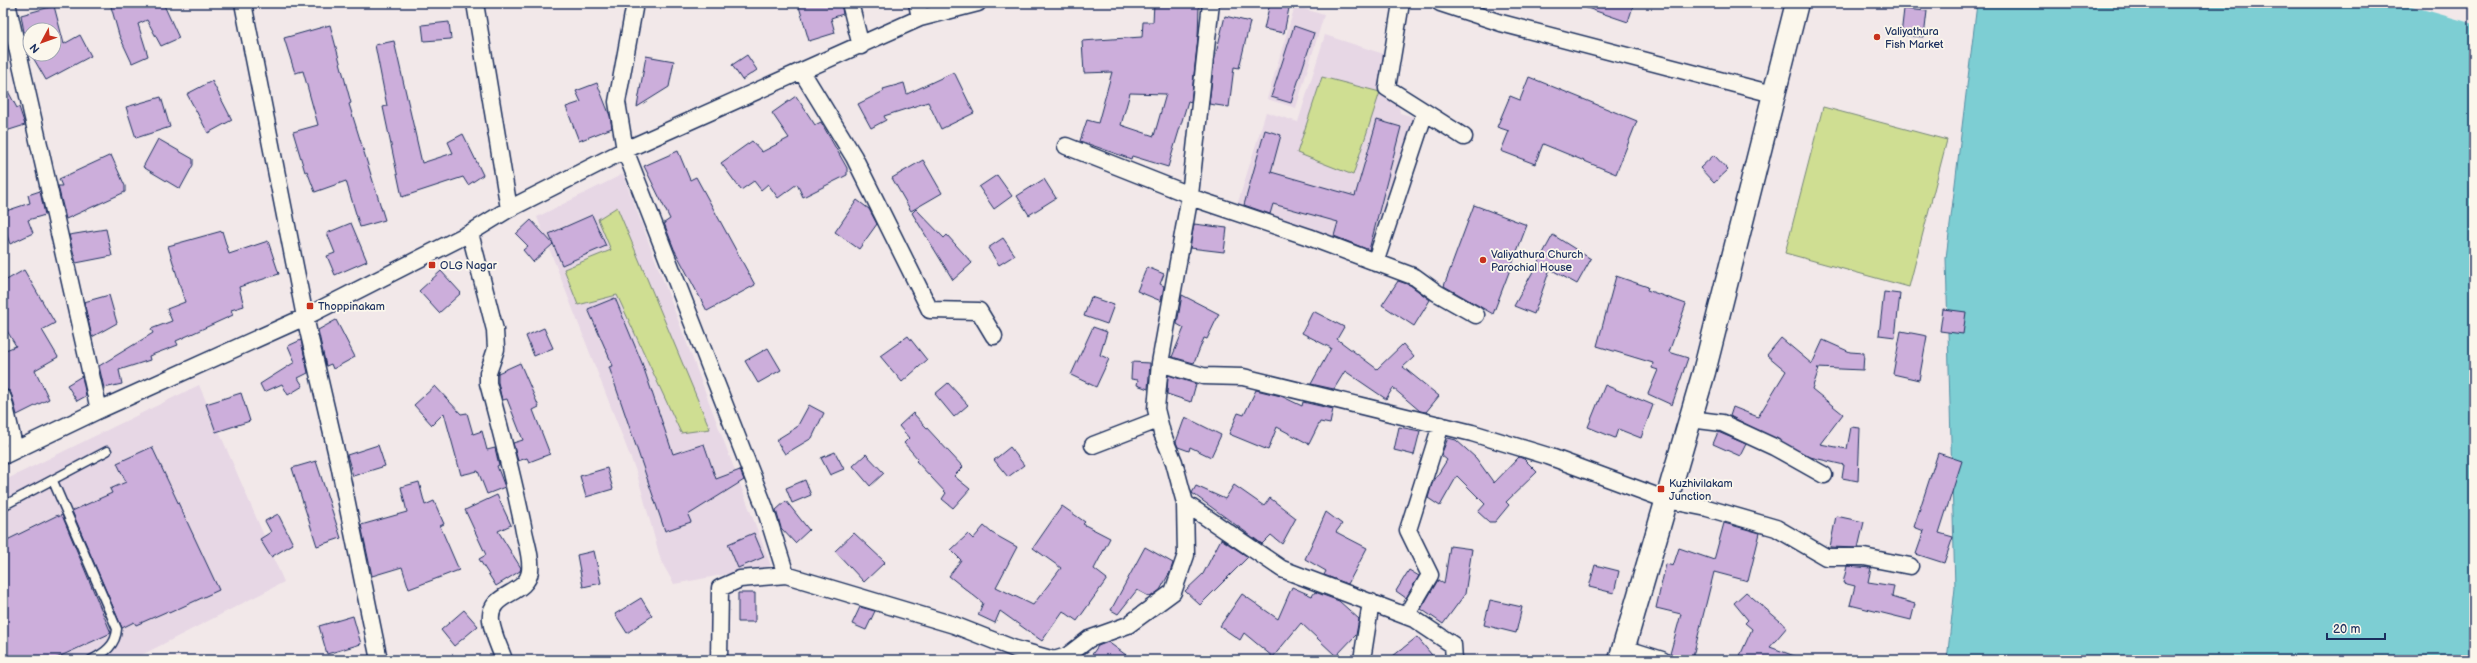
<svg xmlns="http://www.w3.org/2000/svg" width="2477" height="663" viewBox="0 0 2477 663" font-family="'Balsamiq Sans',sans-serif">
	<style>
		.built { fill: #e7d7e5 }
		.green { fill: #cfde92; stroke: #758678 }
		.water { fill: #7dced3; stroke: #568ea4 }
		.pier { fill: #f2e8e9 }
		.building { fill: #ccaedb; stroke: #1b2f5e; fill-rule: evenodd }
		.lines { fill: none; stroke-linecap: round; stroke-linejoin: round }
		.lane-casing { stroke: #1b2f5e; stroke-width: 11 }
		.street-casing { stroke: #1b2f5e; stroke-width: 19 }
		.secondary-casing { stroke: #1b2f5e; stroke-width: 25 }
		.lane { stroke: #fbf7ec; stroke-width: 8 }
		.street { stroke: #fbf7ec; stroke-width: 16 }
		.secondary { stroke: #fbf7ec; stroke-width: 22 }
		.poi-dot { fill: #c8321e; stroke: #fbf7ec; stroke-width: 1.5 }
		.labels { text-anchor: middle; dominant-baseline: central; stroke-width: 3.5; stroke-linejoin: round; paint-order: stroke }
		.poi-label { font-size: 11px; fill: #1b2f5e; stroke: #fbf7ec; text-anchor: start }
	</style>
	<rect width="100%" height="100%" fill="#f2e8e9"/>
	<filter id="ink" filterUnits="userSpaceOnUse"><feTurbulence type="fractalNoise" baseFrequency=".025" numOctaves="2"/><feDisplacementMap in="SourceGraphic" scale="8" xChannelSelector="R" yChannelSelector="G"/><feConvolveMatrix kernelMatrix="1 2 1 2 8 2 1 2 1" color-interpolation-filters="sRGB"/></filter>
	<g filter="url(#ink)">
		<path class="built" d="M 1295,6 L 1324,15 L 1296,108 L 1267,99 Z
			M 1325,35 L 1393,57 L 1400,113 L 1414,117 L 1371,255 L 1235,212 L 1266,112 L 1298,122 Z
			M 623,174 L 771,566 L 674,584 L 661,561 L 637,474 L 537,217 Z
			M 199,385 L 284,582 L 132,660 L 3,660 L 3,481 Z"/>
		<path class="green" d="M 1322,77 L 1380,92 L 1353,175 L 1297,153 Z
			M 1823,107 L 1947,140 L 1909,287 L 1785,253 Z
			M 617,207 L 710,429 L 681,433 L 617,295 L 578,305 L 564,269 L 611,250 L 598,219 Z"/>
		<path class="water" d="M 1980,3 L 2474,3 L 2474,660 L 1947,660 L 1955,588 L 1946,258 L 1977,4 Z"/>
		<path class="pier" d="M 2401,3 L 2474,3 L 2474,24 Z"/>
		<path class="building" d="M 110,3 L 163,3 L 179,38 L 161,46 L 147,20 L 138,24 L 148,56 L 132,63 L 119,35 Z
			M 798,3 L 841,3 L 843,14 L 831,18 L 835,33 L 809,41 Z
			M 1154,3 L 1199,5 L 1198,37 L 1191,102 L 1188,101 L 1168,167 L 1132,156 L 1131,159 L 1080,141 L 1087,120 L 1098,123 L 1112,72 L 1084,73 L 1082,41 L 1142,37 L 1143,22 L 1153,22 ZM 1130,93 L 1166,94 L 1154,136 L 1121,125 Z
			M 1270,3 L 1290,3 L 1284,33 L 1264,29 Z
			M 1581,3 L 1634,3 L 1628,22 L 1581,6 Z
			M 54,6 L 64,44 L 80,35 L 91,56 L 46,80 L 31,54 L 54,54 L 54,30 L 30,30 L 30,52 L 27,49 L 21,15 Z
			M 1904,9 L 1927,11 L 1924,37 L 1901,35 Z
			M 1225,16 L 1250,22 L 1239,68 L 1234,67 L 1229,107 L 1209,104 L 1214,62 Z
			M 449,22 L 451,39 L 424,41 L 422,25 Z
			M 330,25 L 351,103 L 349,104 L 385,220 L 360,227 L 346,181 L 315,192 L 307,171 L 305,172 L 293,132 L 318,125 L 303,71 L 295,73 L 284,38 Z
			M 1294,26 L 1314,33 L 1291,103 L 1271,97 Z
			M 394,41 L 422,163 L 453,153 L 448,142 L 463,134 L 483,175 L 468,185 L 463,177 L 402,197 L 383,107 L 387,106 L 375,45 Z
			M 747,55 L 757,70 L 742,80 L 732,65 Z
			M 646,56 L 674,61 L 669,87 L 637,107 Z
			M 954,72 L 974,113 L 941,129 L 928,102 L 884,116 L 886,120 L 871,128 L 858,104 L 884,91 L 883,89 L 904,83 L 907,94 Z
			M 1529,77 L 1637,121 L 1616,174 L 1543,144 L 1535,164 L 1501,151 L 1509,131 L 1497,127 L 1510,96 L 1520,100 Z
			M 212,81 L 232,120 L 208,133 L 187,94 Z
			M 3,82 L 17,108 L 19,107 L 25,125 L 3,132 Z
			M 597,83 L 610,116 L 612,128 L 579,141 L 566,107 L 581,102 L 576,91 Z
			M 796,96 L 815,125 L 821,122 L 847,168 L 847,175 L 803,197 L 797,184 L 778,198 L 768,184 L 761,190 L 754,181 L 741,190 L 721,163 L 752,141 L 762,152 L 789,138 L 772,113 Z
			M 161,97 L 170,127 L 136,138 L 126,107 Z
			M 1377,120 L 1401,127 L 1369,250 L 1334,236 L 1338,222 L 1273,204 L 1270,214 L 1244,205 L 1265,130 L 1281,135 L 1271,172 L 1355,196 Z
			M 158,139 L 193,159 L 193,165 L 180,189 L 143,167 Z
			M 678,151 L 690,180 L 696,177 L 755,285 L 707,311 L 674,249 L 664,223 L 670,219 L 644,166 Z
			M 111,155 L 125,186 L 125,192 L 66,219 L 58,186 L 62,186 L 59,179 Z
			M 1714,155 L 1728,170 L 1714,183 L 1700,168 Z
			M 923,160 L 942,193 L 911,211 L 892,178 Z
			M 997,175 L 1012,196 L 994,209 L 979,187 Z
			M 1044,179 L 1056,198 L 1029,215 L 1017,196 Z
			M 40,191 L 45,215 L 28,220 L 33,233 L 10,244 L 3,224 L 3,212 L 30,203 L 28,195 Z
			M 857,200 L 869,209 L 877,224 L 859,249 L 835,232 Z
			M 1474,205 L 1527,225 L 1493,314 L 1444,286 Z
			M 916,209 L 944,238 L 947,235 L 972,263 L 953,280 L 912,213 Z
			M 592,215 L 606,246 L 562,265 L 549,234 Z
			M 531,220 L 553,244 L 533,262 L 523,250 L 528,246 L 516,234 Z
			M 351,223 L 367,261 L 335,275 L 327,256 L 335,253 L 327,233 Z
			M 1194,224 L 1227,228 L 1224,252 L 1190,248 Z
			M 106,229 L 112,256 L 76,263 L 69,235 Z
			M 222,231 L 229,254 L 268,241 L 279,274 L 239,287 L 244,306 L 231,310 L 233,315 L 176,341 L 178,345 L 149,356 L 150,360 L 119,370 L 122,384 L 104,388 L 99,366 L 153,333 L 151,329 L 172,321 L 167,309 L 185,302 L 168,246 Z
			M 1553,235 L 1591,259 L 1577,284 L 1550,269 L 1534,314 L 1514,306 Z
			M 1003,238 L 1015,255 L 999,265 L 988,248 Z
			M 1147,267 L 1164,274 L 1160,284 L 1164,286 L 1161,301 L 1137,291 Z
			M 24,270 L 55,323 L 42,330 L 58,357 L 35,370 L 49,399 L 17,415 L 12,396 L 10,391 L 3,389 L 3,351 L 16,346 L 3,324 L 3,282 Z
			M 441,271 L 461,293 L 439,313 L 419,291 Z
			M 1616,276 L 1648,287 L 1647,290 L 1686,304 L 1669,352 L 1688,358 L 1672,405 L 1648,394 L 1658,370 L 1652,368 L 1653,363 L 1597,346 Z
			M 1398,281 L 1410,285 L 1430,300 L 1414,326 L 1382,305 Z
			M 1884,292 L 1900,294 L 1895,337 L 1879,335 Z
			M 109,295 L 117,323 L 92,337 L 84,302 Z
			M 1182,295 L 1219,314 L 1207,339 L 1204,338 L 1194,363 L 1172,357 L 1184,328 L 1177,324 Z
			M 1091,297 L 1114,305 L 1107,324 L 1084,316 Z
			M 615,298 L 642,363 L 673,454 L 704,444 L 716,479 L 740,470 L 744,480 L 688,515 L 691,522 L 665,531 L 609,367 L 613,366 L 588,309 Z
			M 1943,309 L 1966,312 L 1963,334 L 1940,331 Z
			M 1313,311 L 1344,327 L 1337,339 L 1377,369 L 1403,344 L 1414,357 L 1403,367 L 1439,396 L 1426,412 L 1420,411 L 1393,388 L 1386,399 L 1345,371 L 1334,389 L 1311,384 L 1331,348 L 1302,333 Z
			M 336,320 L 355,357 L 333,369 L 331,364 L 326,366 L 318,330 Z
			M 1093,327 L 1107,332 L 1100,355 L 1109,359 L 1096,387 L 1071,375 Z
			M 544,328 L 553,348 L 534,356 L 526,336 Z
			M 1901,331 L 1927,336 L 1919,380 L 1893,374 Z
			M 908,336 L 927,360 L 902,382 L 880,356 Z
			M 1781,338 L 1812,364 L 1823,340 L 1850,352 L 1864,353 L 1863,370 L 1817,368 L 1819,369 L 1812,389 L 1843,414 L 1820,444 L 1847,449 L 1851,427 L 1860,428 L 1858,481 L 1842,478 L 1844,465 L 1810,457 L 1730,416 L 1733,407 L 1758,417 L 1786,371 L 1767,355 Z
			M 301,340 L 308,373 L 298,378 L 303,386 L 288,395 L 282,384 L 264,392 L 260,384 L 295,362 L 288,346 Z
			M 768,348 L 781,370 L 758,383 L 745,361 Z
			M 1132,362 L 1150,363 L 1148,389 L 1137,385 L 1138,380 L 1131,379 Z
			M 520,363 L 539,407 L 533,410 L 550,454 L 529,462 L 527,458 L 518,461 L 513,443 L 523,440 L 507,399 L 503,400 L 501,396 L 498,382 L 498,373 Z
			M 1168,375 L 1196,384 L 1191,402 L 1167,394 Z
			M 82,376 L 86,396 L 77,401 L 67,385 Z
			M 948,383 L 968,405 L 954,417 L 935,394 Z
			M 1605,385 L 1653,405 L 1641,438 L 1618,429 L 1615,438 L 1588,427 Z
			M 435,386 L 461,414 L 467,413 L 473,434 L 482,431 L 487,450 L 495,448 L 499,465 L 497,466 L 505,487 L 487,494 L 478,471 L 461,475 L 444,413 L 432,425 L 414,405 Z
			M 1256,390 L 1281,396 L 1302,406 L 1303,402 L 1333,409 L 1330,424 L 1320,422 L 1309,444 L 1277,427 L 1268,450 L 1229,434 L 1238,413 L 1244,415 Z
			M 241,393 L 250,421 L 216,432 L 206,404 Z
			M 809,405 L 824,413 L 812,438 L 785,454 L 776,440 L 797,427 Z
			M 913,413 L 963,467 L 954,476 L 970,489 L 953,508 L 942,499 L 946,493 L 916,461 L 918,459 L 904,443 L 909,438 L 899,426 Z
			M 1185,417 L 1221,435 L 1211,457 L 1190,447 L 1189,451 L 1178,447 L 1176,442 Z
			M 1399,427 L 1420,431 L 1414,455 L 1394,450 Z
			M 1718,432 L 1746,444 L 1740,456 L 1713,444 Z
			M 1448,438 L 1456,440 L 1476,458 L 1494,483 L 1519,457 L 1524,459 L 1537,472 L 1506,502 L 1509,505 L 1495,522 L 1489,522 L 1478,512 L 1485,504 L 1457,476 L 1440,506 L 1428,498 L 1432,484 L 1447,460 L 1441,455 Z
			M 378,445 L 385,466 L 353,476 L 347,455 Z
			M 152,447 L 219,590 L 169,613 L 168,611 L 136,625 L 134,622 L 122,628 L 72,511 L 112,493 L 110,489 L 126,482 L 117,463 Z
			M 1010,447 L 1024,465 L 1008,477 L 994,460 Z
			M 835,452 L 844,469 L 830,475 L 821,458 Z
			M 1938,453 L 1962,461 L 1939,533 L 1953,537 L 1944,563 L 1916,554 L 1924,531 L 1914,527 Z
			M 866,454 L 884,473 L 870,486 L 853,466 Z
			M 316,461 L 341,538 L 317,546 L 292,468 Z
			M 607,468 L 613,489 L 586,497 L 580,476 Z
			M 805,480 L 811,495 L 792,503 L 786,488 Z
			M 419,482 L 425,505 L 434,501 L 444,524 L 440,526 L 459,570 L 409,589 L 402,567 L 372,576 L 361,525 L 407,512 L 401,487 Z
			M 1234,485 L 1264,506 L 1270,498 L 1296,518 L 1282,544 L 1271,535 L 1262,544 L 1192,493 L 1196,486 L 1225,499 Z
			M 497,495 L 511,525 L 498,531 L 521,568 L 520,571 L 496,586 L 479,559 L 486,555 L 465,510 Z
			M 786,501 L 809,530 L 795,543 L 781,528 L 776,510 Z
			M 1062,506 L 1085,522 L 1083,524 L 1110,538 L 1094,569 L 1107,579 L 1077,621 L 1063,611 L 1042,641 L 1000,611 L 995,623 L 978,615 L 983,603 L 949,576 L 961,560 L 951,550 L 968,534 L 973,539 L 984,526 L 992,533 L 1017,547 L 996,587 L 1033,605 L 1061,568 L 1033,548 Z
			M 1326,512 L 1342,524 L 1336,532 L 1367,548 L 1348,584 L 1324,575 L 1326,571 L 1305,559 Z
			M 278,514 L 293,544 L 271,557 L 260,539 L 271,532 L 265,521 Z
			M 58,515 L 58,517 L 62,515 L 111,633 L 52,660 L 3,660 L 3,542 Z
			M 1836,516 L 1864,522 L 1858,548 L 1830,547 Z
			M 1724,523 L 1760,533 L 1748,581 L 1714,572 L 1692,660 L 1670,654 L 1681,614 L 1656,608 L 1666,564 L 1673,566 L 1679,548 L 1714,560 Z
			M 754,533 L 764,557 L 738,568 L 728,544 Z
			M 854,533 L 885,562 L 864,582 L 835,551 Z
			M 1221,539 L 1248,557 L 1200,605 L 1185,591 L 1203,574 Z
			M 1450,546 L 1472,549 L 1465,594 L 1443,624 L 1421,609 L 1438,580 L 1444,584 Z
			M 1145,547 L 1173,563 L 1170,572 L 1160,590 L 1150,597 L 1137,590 L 1118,614 L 1111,610 Z
			M 594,551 L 601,583 L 583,587 L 577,555 Z
			M 1595,565 L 1619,571 L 1614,593 L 1589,587 Z
			M 1847,566 L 1871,568 L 1868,582 L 1894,586 L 1892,597 L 1915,604 L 1911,620 L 1850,605 L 1855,586 L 1843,583 Z
			M 1409,570 L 1419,576 L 1406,598 L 1396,591 Z
			M 1292,587 L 1312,596 L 1315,592 L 1339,601 L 1359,619 L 1356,635 L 1336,656 L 1301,623 L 1273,657 L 1244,633 L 1240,640 L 1220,626 L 1242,594 L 1278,619 Z
			M 1746,592 L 1787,627 L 1770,647 L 1800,658 L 1799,660 L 1738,660 L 1752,629 L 1745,623 L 1748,620 L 1734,603 Z
			M 738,593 L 755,593 L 755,622 L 738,622 Z
			M 641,598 L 652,616 L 627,633 L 615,614 Z
			M 1490,600 L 1522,607 L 1516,633 L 1484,625 Z
			M 860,607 L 875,611 L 866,630 L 852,624 Z
			M 464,610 L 478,626 L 454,646 L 441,630 Z
			M 353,616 L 361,644 L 327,654 L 319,626 Z
			M 1417,637 L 1436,660 L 1388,660 Z
			M 1108,642 L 1133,660 L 1088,660 L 1098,646 Z"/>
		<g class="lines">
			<defs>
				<path id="lane" d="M 53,481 L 117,629 C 116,645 105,653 91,660
					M 3,506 L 107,451"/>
				<path id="street" d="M 7,3 L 99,410
					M 243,3 L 305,317 L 339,464 L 379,660
					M 475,3 L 509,209
					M 635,3 L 617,102 L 625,150 L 765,508 L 786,575
					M 850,3 L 861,46
					M 917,3 L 920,18
					M 1440,3 L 1501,23 L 1773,94
					M 802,72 L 854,157 L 930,310 L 979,311 L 994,336
					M 1425,112 L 1464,137
					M 1066,146 L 1190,195
					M 1190,197 L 1309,237 L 1415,277 L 1437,293 L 1476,315
					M 470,233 L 495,330 L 496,349 L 488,373 L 488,383 C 501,431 513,478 523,526 C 525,540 532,556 530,571 C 527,596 488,592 491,620 C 492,633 500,648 504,660
					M 1375,263 L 1425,112 L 1387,88 L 1401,3
					M 1160,363 L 1203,376 L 1243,377 L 1472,433 L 1548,456 L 1667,500 L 1707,508 L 1776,528 L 1826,557 L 1864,557 L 1910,566
					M 3,398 L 15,450
					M 1690,419 L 1722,423 L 1774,447 L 1824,475
					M 1093,445 L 1158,420
					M 3,456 L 99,410 L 305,317 L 470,233 L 509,209 L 625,150 L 920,18 L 978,3
					M 1185,503 L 1282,569 L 1414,619 L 1453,645 L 1454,660
					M 1406,616 L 1430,575 L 1408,530 L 1441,425
					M 1624,648 L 1662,660
					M 719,660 L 720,588 L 740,579 L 786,575 L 954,625 L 1015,649 L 1054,660 L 1067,656 L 1089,639 L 1128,625 L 1173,592 L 1186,555 L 1185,503 L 1174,462 L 1162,433 L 1156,409 L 1160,363 L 1190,195 L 1211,3
					M 1362,660 L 1371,602"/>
				<path id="secondary" d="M 1620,660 L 1704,372 L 1797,3"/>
			</defs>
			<use href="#lane" class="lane-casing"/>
			<use href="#street" class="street-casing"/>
			<use href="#secondary" class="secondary-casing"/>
			<use href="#lane" class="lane"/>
			<use href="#street" class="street"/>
			<use href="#secondary" class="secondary"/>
		</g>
	</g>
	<g class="poi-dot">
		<circle cx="1877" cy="37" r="4"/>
		<circle cx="1483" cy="260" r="4"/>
		<rect x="428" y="261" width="8" height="8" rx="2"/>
		<rect x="306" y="302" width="8" height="8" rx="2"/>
		<rect x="1657" y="485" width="8" height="8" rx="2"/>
	</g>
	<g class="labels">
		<g class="poi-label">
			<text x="1885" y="31">Valiyathura<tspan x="1885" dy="13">Fish Market</tspan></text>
			<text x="1491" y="254">Valiyathura Church<tspan x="1491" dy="13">Parochial House</tspan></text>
			<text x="440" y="265">OLG Nagar</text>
			<text x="318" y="306">Thoppinakam</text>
			<text x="1669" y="483">Kuzhivilakam<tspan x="1669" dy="13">Junction</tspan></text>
		</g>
	</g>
	<rect width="2477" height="663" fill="none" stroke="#fbf7ec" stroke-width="16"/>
	<rect x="8" y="8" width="2461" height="647" fill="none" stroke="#1b2f5e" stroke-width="1.5" filter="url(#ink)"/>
	<g transform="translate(42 42) rotate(229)"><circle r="19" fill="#fbf7ec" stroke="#a1a7b3"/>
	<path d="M0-3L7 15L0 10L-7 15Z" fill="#c8321e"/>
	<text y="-6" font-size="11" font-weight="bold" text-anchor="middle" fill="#1b2f5e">N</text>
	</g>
	<path d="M2327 633v6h58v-6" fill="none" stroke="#1b2f5e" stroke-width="2"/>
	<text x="2333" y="633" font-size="12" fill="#1b2f5e" stroke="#fbf7ec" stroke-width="3" paint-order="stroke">20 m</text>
</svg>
